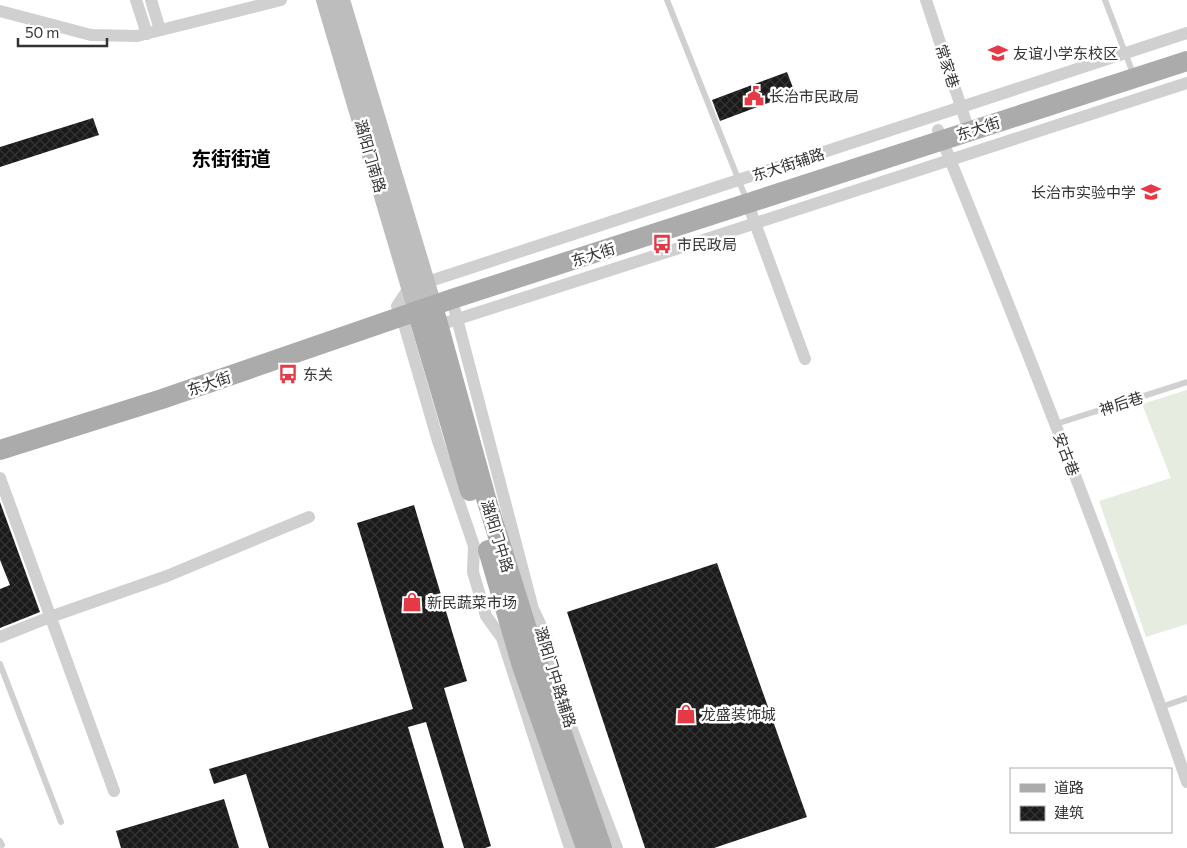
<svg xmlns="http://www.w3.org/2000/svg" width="1187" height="848" viewBox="0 0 1187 848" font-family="Commissioner,'Noto Sans SC',sans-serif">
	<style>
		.pitch { fill: #e6ecdf }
		.building { fill: url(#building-cross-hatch) }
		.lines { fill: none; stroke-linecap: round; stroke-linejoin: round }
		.service { stroke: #d0d0d0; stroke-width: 6 }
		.minor { stroke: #d0d0d0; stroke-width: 12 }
		.secondary { stroke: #bdbdbd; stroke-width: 18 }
		.primary { stroke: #ababab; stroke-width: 20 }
		.labels { text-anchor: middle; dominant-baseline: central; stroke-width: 5; stroke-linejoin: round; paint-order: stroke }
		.poi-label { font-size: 15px; fill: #333; stroke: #fff; text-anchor: start }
		.street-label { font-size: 15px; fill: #333; stroke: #fff }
		.district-label { font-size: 20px; font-weight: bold; fill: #000; stroke: #fff }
	</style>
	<defs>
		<pattern id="building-cross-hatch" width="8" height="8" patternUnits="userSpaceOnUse" patternTransform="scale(1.25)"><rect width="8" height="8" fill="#1a1a1a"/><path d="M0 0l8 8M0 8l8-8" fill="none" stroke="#333"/></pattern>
	</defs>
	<rect width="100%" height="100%" fill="#fff"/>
	<path class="pitch" d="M 1187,390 L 1187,624 L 1146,637 L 1099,501 L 1171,478 L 1142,404 Z"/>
	<path class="building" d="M 787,72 L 795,93 L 720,121 L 712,100 Z
		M 93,118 L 99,135 L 0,167 L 0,147 Z
		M 0,502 L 40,612 L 0,628 L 0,589 L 10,585 L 0,560 Z
		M 414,505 L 467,681 L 444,688 L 491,846 L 485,848 L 464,848 L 426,722 L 408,727 L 444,848 L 269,848 L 246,774 L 214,784 L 209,769 L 413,709 L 357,523 Z
		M 717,563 L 807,817 L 714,848 L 645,848 L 567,612 Z
		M 224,799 L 239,848 L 121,848 L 116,831 Z"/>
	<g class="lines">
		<path class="service" d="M 667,0 L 747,201
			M 1105,0 L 1134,76
			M 1056,424 L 1187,382
			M 0,664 L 61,822
			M 1161,707 L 1187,698
			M 0,841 L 2,845"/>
		<path class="minor" d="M 136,0 L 147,34
			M 151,0 L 160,30
			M 926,0 L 969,131
			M 0,11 L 91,35 L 137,36 L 281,0
			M 938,130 C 1026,345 1111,562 1187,782
			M 748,204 L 805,359
			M 397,306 L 409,288 L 1187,33
			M 455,311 L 533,609 C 546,635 554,655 555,685 L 617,848
			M 409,319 L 402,317 L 438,441 L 474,546 L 473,572 L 486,616 L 502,638 L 570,848
			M 431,323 L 439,325 L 676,249 L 1187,83
			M 0,478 L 114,791
			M 0,637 L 50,617 L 167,576 L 309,517"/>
		<path class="secondary" d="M 325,0 L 417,311
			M 341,0 L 433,306"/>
		<path class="primary" d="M 433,306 L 486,498 L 537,661 L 602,848
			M 417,311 L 470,491
			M 0,450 L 162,399 L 452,299 L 1187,61
			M 488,550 L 522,666 L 586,848"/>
	</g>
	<defs>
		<symbol id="school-bare" viewBox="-9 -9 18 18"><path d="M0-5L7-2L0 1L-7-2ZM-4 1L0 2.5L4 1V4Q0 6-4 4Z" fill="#e63946" stroke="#fff" stroke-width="2.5" paint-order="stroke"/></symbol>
		<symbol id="civic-bare" viewBox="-9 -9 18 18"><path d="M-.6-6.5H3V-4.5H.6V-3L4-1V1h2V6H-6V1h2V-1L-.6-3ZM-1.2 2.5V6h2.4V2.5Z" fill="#e63946" stroke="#fff" stroke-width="2.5" paint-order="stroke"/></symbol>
		<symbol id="bus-bare" viewBox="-9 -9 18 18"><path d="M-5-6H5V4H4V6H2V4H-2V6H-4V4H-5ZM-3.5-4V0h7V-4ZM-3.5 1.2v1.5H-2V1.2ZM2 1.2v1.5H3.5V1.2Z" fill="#e63946" stroke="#fff" stroke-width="2.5" paint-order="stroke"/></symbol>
		<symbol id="shop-bare" viewBox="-9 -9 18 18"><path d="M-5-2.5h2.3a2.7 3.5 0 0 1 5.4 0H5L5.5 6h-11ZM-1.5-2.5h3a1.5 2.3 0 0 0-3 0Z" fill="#e63946" stroke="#fff" stroke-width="2.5" paint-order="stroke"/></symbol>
	</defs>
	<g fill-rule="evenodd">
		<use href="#school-bare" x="984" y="39" width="28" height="28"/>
		<use href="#civic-bare" x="740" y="82" width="28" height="28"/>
		<use href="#school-bare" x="1137" y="178" width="28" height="28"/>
		<use href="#bus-bare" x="648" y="230" width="28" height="28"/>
		<use href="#bus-bare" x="274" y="360" width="28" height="28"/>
		<use href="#shop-bare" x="398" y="588" width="28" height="28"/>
		<use href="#shop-bare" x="672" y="700" width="28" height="28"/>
	</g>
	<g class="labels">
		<g class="poi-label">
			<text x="1013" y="53">友谊小学东校区</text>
			<text x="769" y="96">长治市民政局</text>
			<text x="1136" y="192" text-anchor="end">长治市实验中学</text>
			<text x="677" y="244">市民政局</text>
			<text x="303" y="374">东关</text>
			<text x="427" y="602">新民蔬菜市场</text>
			<text x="701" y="714">龙盛装饰城</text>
		</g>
		<g class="street-label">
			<text transform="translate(948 66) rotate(72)">常家巷</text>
			<text transform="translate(978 128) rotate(-18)">东大街</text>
			<text transform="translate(371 156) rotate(74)">潞阳门南路</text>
			<text transform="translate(788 164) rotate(-18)">东大街辅路</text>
			<text transform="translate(593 254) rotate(-18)">东大街</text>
			<text transform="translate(209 383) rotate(-19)">东大街</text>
			<text transform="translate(1121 403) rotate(-18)">神后巷</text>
			<text transform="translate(1067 454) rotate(69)">安古巷</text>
			<text transform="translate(498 536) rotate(73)">潞阳门中路</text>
			<text transform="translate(556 677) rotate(73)">潞阳门中路辅路</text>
		</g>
		<g class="district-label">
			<text x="231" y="158">东街街道</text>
		</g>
	</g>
	<rect x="1010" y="768" width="162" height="65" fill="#ffffff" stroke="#adadad"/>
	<rect x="1020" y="784" width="25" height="8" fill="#ababab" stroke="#adadad"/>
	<text x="1054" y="793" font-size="15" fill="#333333">道路</text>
	<rect x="1020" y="806" width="25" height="15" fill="url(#building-cross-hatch)" stroke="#adadad"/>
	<text x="1054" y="818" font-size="15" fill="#333333">建筑</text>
	<path d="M18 38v8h89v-8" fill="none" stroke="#333333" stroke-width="2.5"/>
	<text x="25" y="38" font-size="15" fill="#333333" stroke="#ffffff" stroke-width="4" paint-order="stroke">50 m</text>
</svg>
